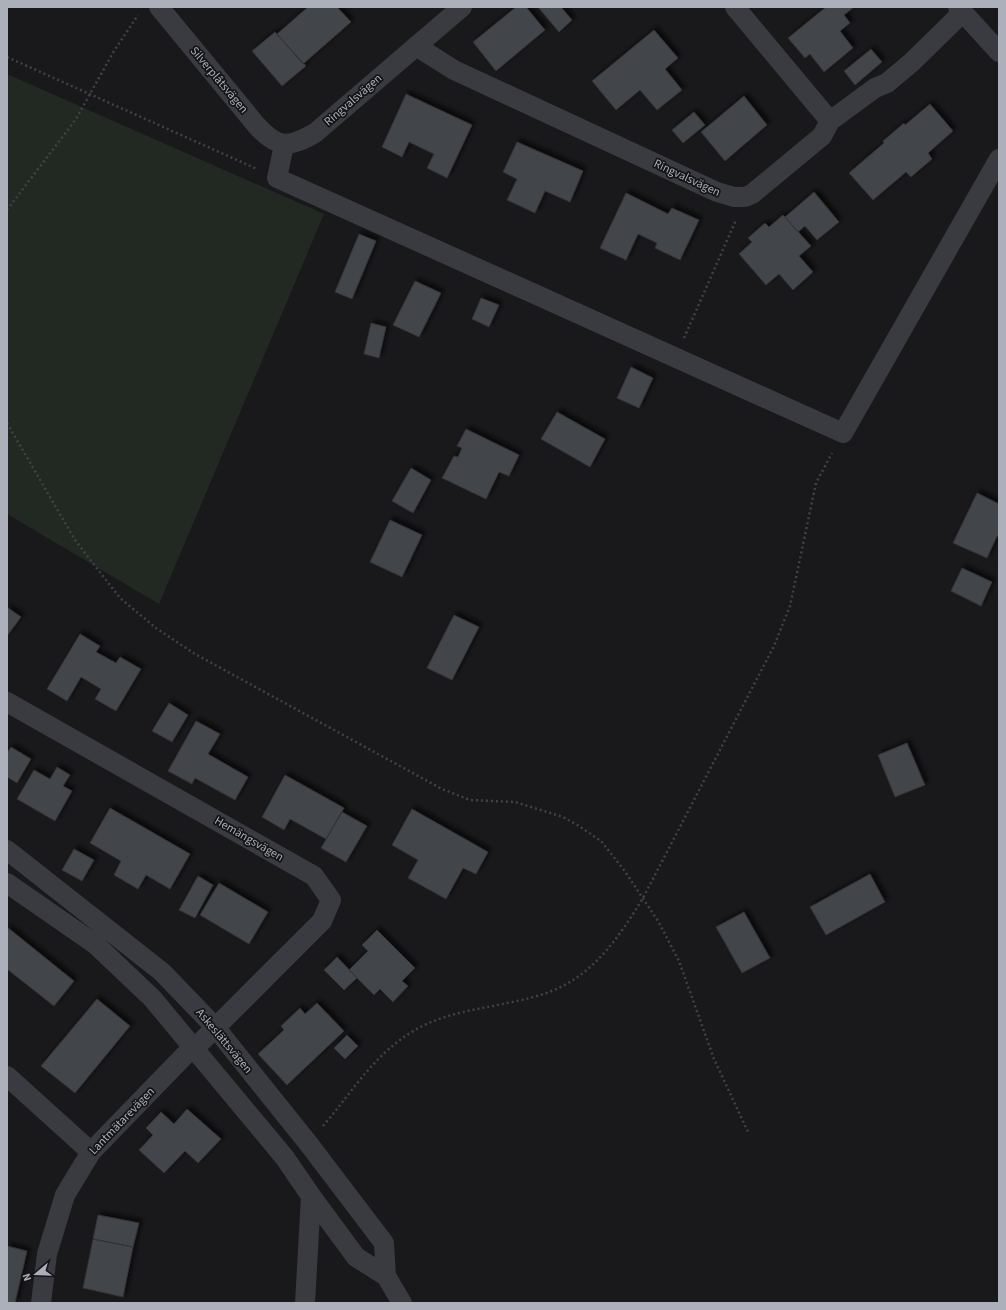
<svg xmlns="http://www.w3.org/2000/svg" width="1006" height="1310" viewBox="0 0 1006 1310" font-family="'Source Sans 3',sans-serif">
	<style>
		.green { fill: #212922 }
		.building { fill: #434448; stroke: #333337; filter: url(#shadow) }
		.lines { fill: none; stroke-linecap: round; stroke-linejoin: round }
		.path { stroke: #404247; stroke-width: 2.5; stroke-dasharray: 2 3; stroke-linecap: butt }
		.minor { stroke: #3a3b40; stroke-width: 20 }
		.labels { text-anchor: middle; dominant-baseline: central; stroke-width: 3.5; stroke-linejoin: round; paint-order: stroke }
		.street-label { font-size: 12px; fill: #acb0ba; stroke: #141416 }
	</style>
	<defs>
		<filter id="shadow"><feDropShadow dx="3.5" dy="-3.5" stdDeviation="2" flood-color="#0009"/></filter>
	</defs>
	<rect width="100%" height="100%" fill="#19191b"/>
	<path class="green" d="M 7,74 L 324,214 L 159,604 L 7,514 Z"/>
	<path class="building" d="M 308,7 L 337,7 L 351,22 L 303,64 L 277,34 Z
		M 516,7 L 526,7 L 545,30 L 496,71 L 473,42 Z
		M 538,7 L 561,7 L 572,20 L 559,32 Z
		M 826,7 L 854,7 L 844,15 L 850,23 L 840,31 L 853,48 L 824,72 L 810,54 L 805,58 L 788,38 Z
		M 654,30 L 678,58 L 665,69 L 682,90 L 657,110 L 640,90 L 616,110 L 592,81 Z
		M 275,32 L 306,66 L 282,86 L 252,51 Z
		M 871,49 L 882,62 L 855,85 L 844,71 Z
		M 406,94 L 472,125 L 447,178 L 427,168 L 434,154 L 409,142 L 402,157 L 382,147 Z
		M 744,96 L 767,125 L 725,161 L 701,132 Z
		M 930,104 L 953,131 L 928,153 L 932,159 L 911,177 L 906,172 L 873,200 L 849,173 L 884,143 L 883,141 L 904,123 L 905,125 Z
		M 694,112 L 705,125 L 683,143 L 672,130 Z
		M 517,142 L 583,171 L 570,202 L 545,191 L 535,213 L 507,200 L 517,179 L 503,172 Z
		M 814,192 L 839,222 L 817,240 L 805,226 L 798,232 L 785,217 Z
		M 626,193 L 668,214 L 672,208 L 699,220 L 680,260 L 655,248 L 657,243 L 638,234 L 626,260 L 600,248 Z
		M 783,215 L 811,246 L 799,256 L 813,272 L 793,290 L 779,274 L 766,285 L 739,254 L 752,242 L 748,238 L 765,223 L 769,227 Z
		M 359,234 L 376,241 L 352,299 L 335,292 Z
		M 415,281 L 441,293 L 419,337 L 393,325 Z
		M 481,298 L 499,305 L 489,327 L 472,319 Z
		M 371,323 L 386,327 L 379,358 L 364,354 Z
		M 631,367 L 653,378 L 639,408 L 617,398 Z
		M 557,412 L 605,439 L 590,467 L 541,439 Z
		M 466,429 L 519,455 L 509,476 L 499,472 L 486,499 L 442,478 L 454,456 L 458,457 L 462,448 L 457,446 Z
		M 411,468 L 431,480 L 413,513 L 392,501 Z
		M 977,493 L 999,504 L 999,537 L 997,536 L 987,558 L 953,543 Z
		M 390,520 L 422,535 L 402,577 L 370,562 Z
		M 962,568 L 992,582 L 981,606 L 951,591 Z
		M 7,607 L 21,617 L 7,636 Z
		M 454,615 L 479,627 L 452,680 L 427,668 Z
		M 80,634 L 100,646 L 96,652 L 116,663 L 120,657 L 141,669 L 116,711 L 95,699 L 101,689 L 81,677 L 67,701 L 47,689 Z
		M 169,703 L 188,715 L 172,742 L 152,731 Z
		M 196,721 L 220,734 L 208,754 L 248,777 L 235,800 L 195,778 L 192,784 L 168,771 Z
		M 907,743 L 925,785 L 895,797 L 878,755 Z
		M 11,747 L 31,759 L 17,783 L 7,777 L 7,753 Z
		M 57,767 L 70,775 L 63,786 L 72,791 L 55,821 L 17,799 L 34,770 L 50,779 Z
		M 285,775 L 344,808 L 326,839 L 290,819 L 284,830 L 262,817 Z
		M 110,808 L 190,854 L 170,889 L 146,875 L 138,889 L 114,875 L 121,861 L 90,843 Z
		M 412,809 L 488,852 L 476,874 L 463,868 L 446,899 L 408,878 L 418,860 L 392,845 Z
		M 342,812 L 367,826 L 346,862 L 321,848 Z
		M 74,849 L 94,860 L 82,881 L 62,870 Z
		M 870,874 L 885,902 L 826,935 L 810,907 Z
		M 198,876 L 213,885 L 195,918 L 179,910 Z
		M 219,883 L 268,912 L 249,944 L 200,915 Z
		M 744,912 L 770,958 L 742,973 L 716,927 Z
		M 7,927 L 74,981 L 54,1006 L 7,969 Z
		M 377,930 L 415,968 L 402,981 L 408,986 L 393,1002 L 380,989 L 374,995 L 349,970 L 368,951 L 362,945 Z
		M 337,957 L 357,978 L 344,990 L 324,970 Z
		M 97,999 L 130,1026 L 75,1093 L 41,1066 Z
		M 317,1003 L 344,1031 L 287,1085 L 258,1054 L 284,1030 L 281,1026 L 300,1008 L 305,1014 Z
		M 347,1035 L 358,1046 L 345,1059 L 334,1048 Z
		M 187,1109 L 221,1139 L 198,1163 L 185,1151 L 164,1173 L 139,1150 L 153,1135 L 146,1128 L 161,1112 L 174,1124 Z
		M 98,1215 L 139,1223 L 133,1247 L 93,1239 Z
		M 93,1239 L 133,1247 L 123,1297 L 83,1288 Z
		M 7,1246 L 27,1251 L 15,1303 L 7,1303 Z"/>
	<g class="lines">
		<path class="path" d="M 7,57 L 257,169
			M 7,210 L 76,119 L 114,51 L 138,15
			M 684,338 L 736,220
			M 7,423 L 75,540 L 120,598 L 156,628 L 195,654 L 442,789 L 470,800 L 515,802 L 563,817 L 579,826 L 601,841 L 624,870 L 658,921 L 679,961 L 714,1059 L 749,1134
			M 323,1126 C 353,1091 374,1054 415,1030 C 439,1016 466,1011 493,1006 C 511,1002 531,999 549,992 C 593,976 619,937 643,898 L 774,646 L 790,606 L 816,483 L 832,453"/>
		<path class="minor" d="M 159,7 L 257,126 C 278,149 289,148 315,133 L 462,7
			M 958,7 L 999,52
			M 416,46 L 454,70 L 717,192 L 734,197 L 745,197 L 752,194 L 822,136 L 830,121 L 735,7
			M 830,121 L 875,88 L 887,83 L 912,62 L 963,12
			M 284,145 L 277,178 L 843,433 L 999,159
			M 7,702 L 314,876 L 331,900 L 322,921 L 194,1049 L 185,1055 L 91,1152 L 65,1195 L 47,1254 L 41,1303
			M 7,850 L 162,972 L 215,1027 L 308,1143 L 384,1243 L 386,1276 L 402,1303
			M 7,883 L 95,944 L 152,998 L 285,1158 L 311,1196 L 305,1303
			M 7,1076 L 91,1152
			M 311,1196 L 356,1257 L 386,1276"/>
	</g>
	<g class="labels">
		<g class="street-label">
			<text transform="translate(219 80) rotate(50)">Silverplåtsvägen</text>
			<text transform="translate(353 100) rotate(-41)">Ringvalsvägen</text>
			<text transform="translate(687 178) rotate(25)">Ringvalsvägen</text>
			<text transform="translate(249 839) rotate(30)">Hemängsvägen</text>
			<text transform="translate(224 1041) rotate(50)">Askeslättsvägen</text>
			<text transform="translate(122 1121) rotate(-46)">Lantmätarevägen</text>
		</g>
	</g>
	<rect width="1006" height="1310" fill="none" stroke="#acb0ba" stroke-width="16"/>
	<g transform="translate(36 1274) rotate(251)" stroke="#141416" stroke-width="3" paint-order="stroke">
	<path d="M0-3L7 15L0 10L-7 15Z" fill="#acb0ba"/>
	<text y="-6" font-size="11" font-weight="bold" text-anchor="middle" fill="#acb0ba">N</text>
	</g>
</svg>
